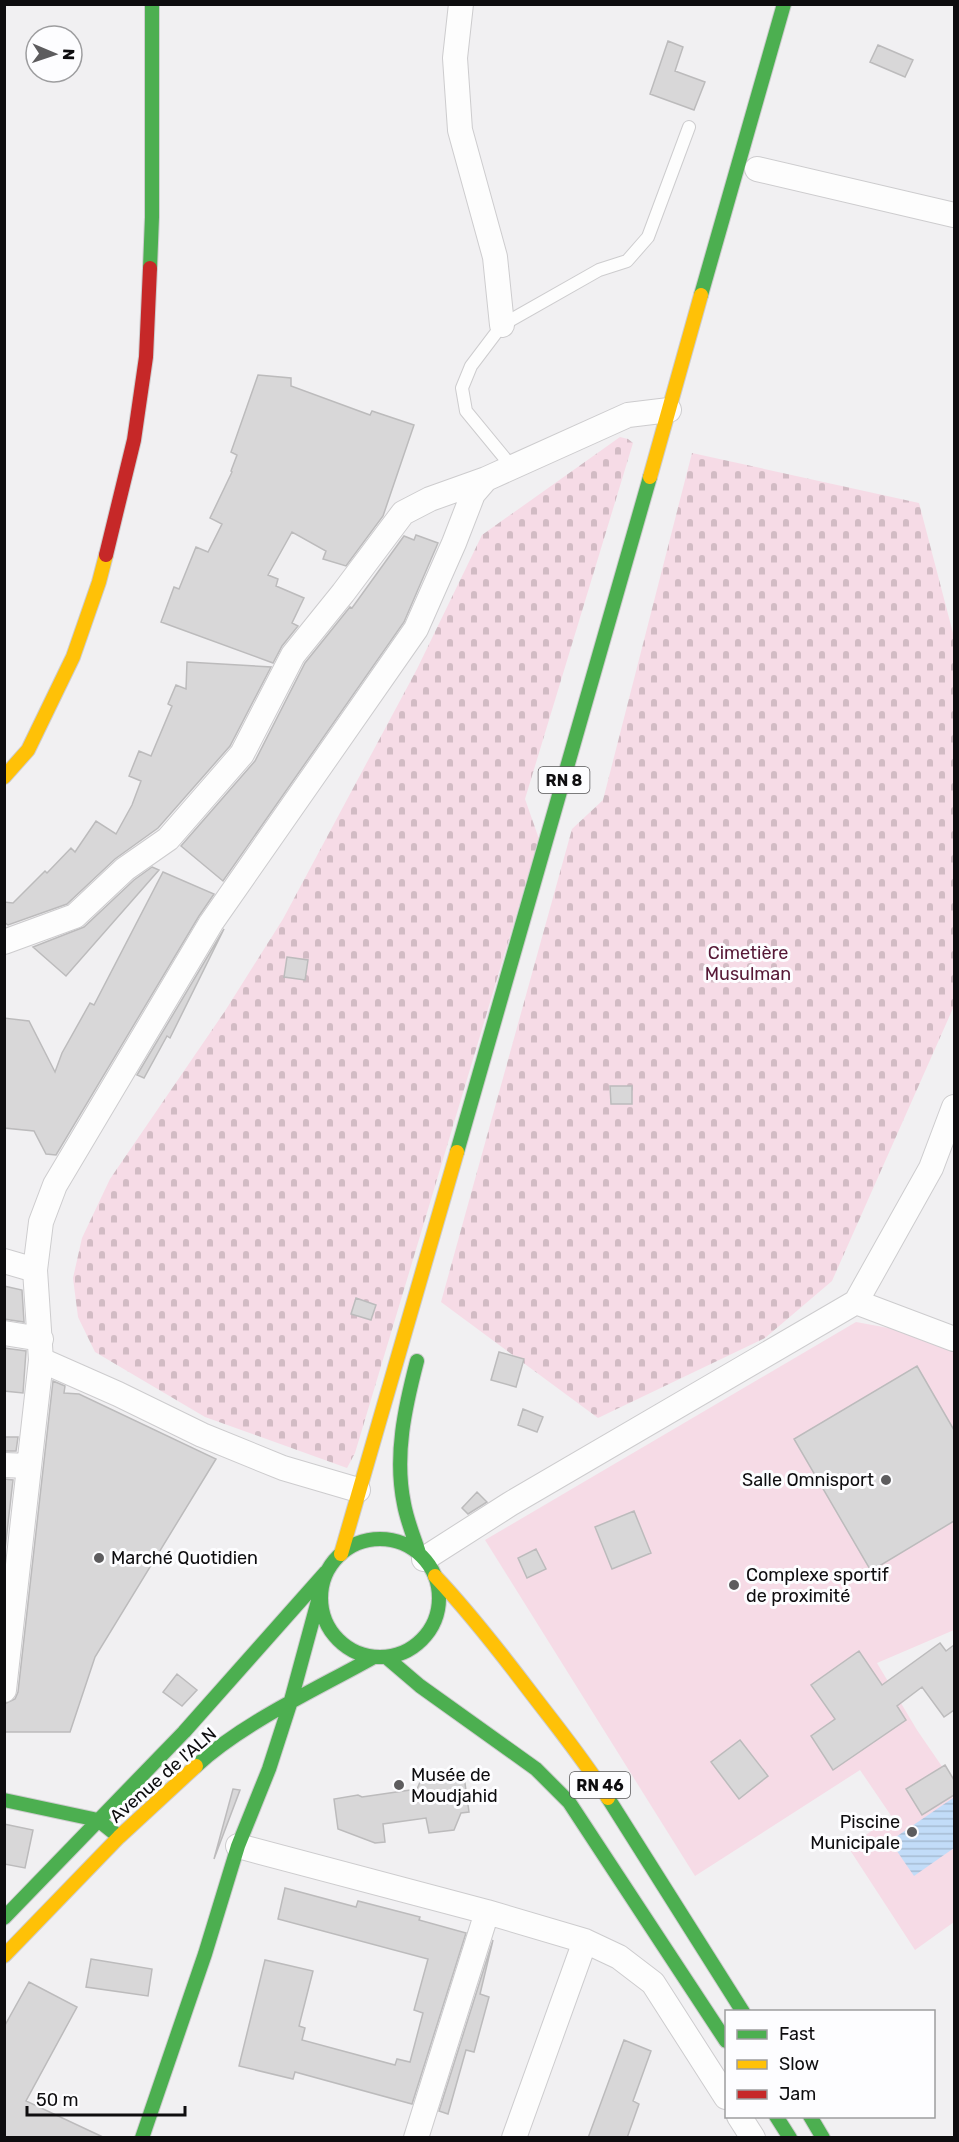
<svg xmlns="http://www.w3.org/2000/svg" width="959" height="2142" viewBox="0 0 959 2142" font-family="Rubik,sans-serif">
	<style>
		.cemetery { fill: url(#cemetery-stones) }
		.pitch { fill: #f6dbe6 }
		.water { fill: url(#water-rules) }
		.building { fill: #d8d7d8; stroke: #bcbbbc; stroke-width: 1.5 }
		.lines { fill: none; stroke-linecap: round; stroke-linejoin: round }
		.lane-casing { stroke: #cdccce; stroke-width: 14 }
		.street-casing { stroke: #cdccce; stroke-width: 26 }
		.fast-casing { stroke: #cdccce; stroke-width: 16 }
		.slow-casing { stroke: #cdccce; stroke-width: 16 }
		.jam-casing { stroke: #cdccce; stroke-width: 16 }
		.lane { stroke: #fdfdfd; stroke-width: 12 }
		.street { stroke: #fdfdfd; stroke-width: 24 }
		.fast { stroke: #4caf50; stroke-width: 14 }
		.slow { stroke: #ffc107; stroke-width: 14 }
		.jam { stroke: #c62828; stroke-width: 14 }
		.poi-dot { fill: #5d5c5e; stroke: #fdfdff; stroke-width: 2 }
		.labels { text-anchor: middle; dominant-baseline: central; stroke-width: 6; stroke-linejoin: round; paint-order: stroke }
		.shield { fill: #fdfdff; stroke: #565557; stroke-width: 1.5 }
		.shield-label { font-size: 16px; font-weight: bold; fill: #0e0d0f }
		.park-label { font-size: 18px; fill: #561836; stroke: #fdfdff }
		.poi-label { font-size: 18px; fill: #0e0d0f; stroke: #fdfdff; text-anchor: start }
		.street-label { font-size: 18px; fill: #0e0d0f; stroke: #fdfdff }
	</style>
	<defs>
		<pattern id="cemetery-stones" width="16" height="16" patternUnits="userSpaceOnUse" patternTransform="scale(1.5)"><rect width="16" height="16" fill="#f6dbe6"/><path d="M2 7V4a2 2 0 0 1 4 0v3zM10 15v-3a2 2 0 0 1 4 0v3z" fill="#d2bbc4"/></pattern>
		<pattern id="water-rules" width="6" height="5" patternUnits="userSpaceOnUse" patternTransform="scale(1.5)"><rect width="6" height="5" fill="#c2dcf8"/><path d="M0 2.5h6" fill="none" stroke="#a6bcd3"/></pattern>
	</defs>
	<rect width="100%" height="100%" fill="#f1f0f2"/>
	<path class="cemetery" d="M 620,437 L 628,439 L 633,443 L 525,799 L 539,839 L 355,1453 L 347,1468 L 205,1417 L 95,1352 L 78,1317 L 73,1278 L 82,1238 L 110,1179 L 225,1011 L 283,919 L 417,669 L 482,535 Z
		M 692,453 L 919,503 L 954,637 L 954,1006 L 832,1281 L 765,1338 L 598,1418 L 441,1302 L 572,829 L 603,800 Z"/>
	<path class="pitch" d="M 856,1322 L 954,1340 L 954,1630 L 877,1663 L 917,1730 L 954,1784 L 954,1922 L 915,1950 L 848,1847 L 892,1817 L 860,1770 L 695,1876 L 485,1540 Z"/>
	<path class="water" d="M 953,1798 L 954,1801 L 954,1848 L 914,1876 L 890,1841 Z"/>
	<path class="building" d="M 668,41 L 683,47 L 675,71 L 705,82 L 694,110 L 650,94 Z
		M 878,45 L 913,60 L 905,77 L 870,62 Z
		M 258,375 L 291,378 L 291,386 L 370,415 L 372,411 L 414,425 L 383,516 L 346,566 L 323,559 L 326,551 L 292,532 L 268,575 L 278,579 L 276,586 L 304,598 L 292,623 L 298,626 L 282,646 L 273,663 L 161,622 L 174,587 L 179,589 L 196,547 L 208,552 L 222,524 L 210,518 L 232,472 L 231,471 L 237,455 L 231,452 Z
		M 416,535 L 438,543 L 404,622 L 223,881 L 181,846 L 255,761 L 305,663 L 350,607 L 352,608 L 404,536 L 414,540 Z
		M 187,662 L 271,667 L 230,746 L 158,828 L 115,859 L 67,904 L 8,925 L 4,922 L 4,902 L 13,903 L 45,871 L 47,873 L 71,848 L 75,852 L 96,821 L 116,834 L 132,805 L 141,781 L 129,776 L 139,751 L 151,756 L 172,706 L 168,704 L 176,685 L 186,689 Z
		M 152,867 L 159,870 L 66,976 L 33,947 L 84,927 L 134,880 Z
		M 163,872 L 214,894 L 199,916 L 56,1155 L 46,1154 L 34,1131 L 4,1128 L 4,1018 L 29,1021 L 55,1072 L 62,1053 L 90,1003 L 94,1005 Z
		M 224,929 L 170,1038 L 167,1036 L 144,1078 L 137,1075 Z
		M 287,957 L 308,960 L 305,980 L 284,977 Z
		M 610,1086 L 632,1086 L 632,1104 L 611,1104 Z
		M 4,1286 L 22,1290 L 24,1322 L 4,1319 Z
		M 356,1298 L 376,1305 L 371,1320 L 351,1314 Z
		M 4,1348 L 26,1351 L 23,1393 L 4,1391 Z
		M 499,1352 L 524,1359 L 516,1387 L 491,1380 Z
		M 917,1366 L 954,1430 L 954,1521 L 871,1571 L 794,1439 Z
		M 53,1381 L 65,1386 L 64,1393 L 79,1394 L 216,1459 L 95,1657 L 70,1732 L 4,1732 L 4,1704 L 15,1699 L 18,1692 Z
		M 523,1409 L 543,1417 L 537,1432 L 518,1425 Z
		M 4,1437 L 18,1437 L 16,1451 L 4,1451 Z
		M 4,1479 L 13,1480 L 4,1558 Z
		M 477,1492 L 487,1502 L 468,1514 L 462,1508 Z
		M 634,1511 L 651,1553 L 612,1569 L 595,1527 Z
		M 536,1549 L 546,1569 L 527,1578 L 518,1558 Z
		M 940,1643 L 946,1651 L 954,1645 L 954,1710 L 944,1717 L 922,1687 L 897,1706 L 906,1720 L 833,1770 L 811,1736 L 835,1719 L 811,1685 L 859,1651 L 882,1685 Z
		M 177,1674 L 197,1690 L 182,1706 L 163,1692 Z
		M 740,1740 L 768,1776 L 739,1799 L 711,1762 Z
		M 945,1765 L 954,1780 L 954,1795 L 922,1815 L 906,1789 Z
		M 424,1773 L 441,1779 L 464,1776 L 469,1812 L 461,1813 L 454,1830 L 429,1833 L 426,1818 L 383,1824 L 385,1842 L 375,1843 L 338,1829 L 334,1799 L 358,1795 L 362,1797 L 417,1789 Z
		M 233,1789 L 240,1790 L 214,1859 Z
		M 4,1824 L 33,1830 L 25,1868 L 4,1864 Z
		M 285,1888 L 356,1907 L 358,1901 L 420,1917 L 419,1920 L 466,1933 L 412,2104 L 295,2072 L 293,2079 L 239,2066 L 265,1960 L 313,1971 L 299,2026 L 305,2028 L 302,2040 L 395,2065 L 397,2059 L 410,2062 L 423,2013 L 414,2010 L 428,1959 L 278,1919 Z
		M 493,1940 L 480,1994 L 489,1997 L 474,2052 L 466,2050 L 448,2114 L 439,2111 Z
		M 91,1959 L 152,1969 L 148,1996 L 86,1987 Z
		M 29,1982 L 77,2007 L 26,2101 L 105,2138 L 4,2138 L 4,2027 Z
		M 624,2040 L 651,2051 L 633,2101 L 639,2104 L 627,2138 L 588,2138 Z"/>
	<g class="lines">
		<defs>
			<path id="lane" d="M 512,467 L 466,411 L 462,388 L 471,366 L 502,325 L 599,270 L 627,261 L 648,237 L 689,127"/>
			<path id="street" d="M 461,4 L 455,58 L 460,130 L 495,257 L 502,325
				M 757,169 L 954,215
				M 4,942 L 75,916 L 125,869 L 168,839 L 242,754 L 293,655 L 343,593 L 403,513 L 430,499 L 486,479
				M 4,1261 L 35,1270
				M 856,1302 L 954,1339
				M 4,1333 L 41,1339
				M 41,1360 L 118,1394 L 202,1435 L 283,1468 L 358,1490
				M 4,1465 L 29,1466
				M 424,1559 L 510,1504 L 856,1302 L 931,1168 L 954,1107
				M 4,1690 L 41,1360 L 35,1270 L 41,1222 L 55,1185 L 211,923 L 416,629 L 454,543 L 473,494 L 486,479 L 628,415 L 669,410
				M 238,1846 L 487,1912 L 585,1941 L 619,1957 L 653,1983 L 726,2097
				M 739,2116 L 753,2138
				M 416,2138 L 487,1912
				M 514,2138 L 585,1941"/>
			<path id="fast" d="M 150,268 L 152,217 L 152,4
				M 701,295 L 784,4
				M 457,1152 L 650,477
				M 417,1361 C 405,1407 394,1456 404,1504 C 407,1521 414,1537 419,1553
				M321 1598a59 59 0 1 1 118 0a59 59 0 1 1-118 0Z
				M 386,1657 L 420,1686 L 536,1769 L 569,1802 L 726,2041
				M 196,1766 C 244,1722 317,1689 374,1657
				M 608,1798 L 743,2012
				M 4,1800 L 98,1820 L 118,1836
				M 4,1918 L 184,1732 L 326,1572
				M 776,2116 L 790,2138
				M 810,2116 L 823,2138
				M 142,2138 L 205,1954 L 238,1846 L 269,1769 L 290,1704 L 322,1586"/>
			<path id="slow" d="M 650,477 L 701,295
				M 4,777 L 28,750 L 73,657 L 99,582 L 106,555
				M 341,1554 L 457,1152
				M 435,1576 C 470,1613 501,1653 532,1694 C 558,1728 585,1761 608,1798
				M 4,1956 L 119,1837 L 196,1766"/>
			<path id="jam" d="M 106,555 L 134,440 L 146,357 L 150,268"/>
		</defs>
		<use href="#lane" class="lane-casing"/>
		<use href="#street" class="street-casing"/>
		<use href="#fast" class="fast-casing"/>
		<use href="#slow" class="slow-casing"/>
		<use href="#jam" class="jam-casing"/>
		<use href="#lane" class="lane"/>
		<use href="#street" class="street"/>
		<use href="#fast" class="fast"/>
		<use href="#slow" class="slow"/>
		<use href="#jam" class="jam"/>
	</g>
	<g class="poi-dot">
		<circle cx="886" cy="1480" r="6"/>
		<circle cx="99" cy="1558" r="6"/>
		<circle cx="734" cy="1585" r="6"/>
		<circle cx="399" cy="1785" r="6"/>
		<circle cx="912" cy="1832" r="6"/>
	</g>
	<g class="labels">
		<g class="shield">
			<rect x="538.5" y="767" width="51" height="26" rx="4.5"/>
			<rect x="570" y="1772" width="60" height="26" rx="4.5"/>
		</g>
		<g class="shield-label">
			<text x="564" y="780">RN 8</text>
			<text x="600" y="1785">RN 46</text>
		</g>
		<g class="park-label">
			<text x="748" y="953">Cimetière<tspan x="748" dy="21">Musulman</tspan></text>
		</g>
		<g class="poi-label">
			<text x="874" y="1480" text-anchor="end">Salle Omnisport</text>
			<text x="111" y="1558">Marché Quotidien</text>
			<text x="746" y="1575">Complexe sportif<tspan x="746" dy="21">de proximité</tspan></text>
			<text x="411" y="1775">Musée de<tspan x="411" dy="21">Moudjahid</tspan></text>
			<text x="900" y="1822" text-anchor="end">Piscine<tspan x="900" dy="21">Municipale</tspan></text>
		</g>
		<g class="street-label">
			<text transform="translate(163 1775) rotate(-41)">Avenue de l'ALN</text>
		</g>
	</g>
	<rect width="959" height="2142" fill="none" stroke="#0e0d0f" stroke-width="12"/>
	<rect x="725" y="2010" width="210" height="108" fill="#fdfdff" stroke="#9d9d9f" stroke-width="1.5"/>
	<rect x="737" y="2030" width="30" height="9" fill="#4caf50" stroke="#9d9d9f" stroke-width="1.5"/>
	<text x="779" y="2040" font-size="18" fill="#0e0d0f">Fast</text>
	<rect x="737" y="2060" width="30" height="9" fill="#ffc107" stroke="#9d9d9f" stroke-width="1.5"/>
	<text x="779" y="2070" font-size="18" fill="#0e0d0f">Slow</text>
	<rect x="737" y="2090" width="30" height="9" fill="#c62828" stroke="#9d9d9f" stroke-width="1.5"/>
	<text x="779" y="2100" font-size="18" fill="#0e0d0f">Jam</text>
	<g transform="translate(54 54) rotate(92)"><circle r="28" fill="#fdfdff" stroke="#9d9d9f" stroke-width="1.5"/>
	<path d="M0-4.5L10 22L0 15L-10 22Z" fill="#5d5c5e"/>
	<text y="-9" font-size="16" font-weight="bold" text-anchor="middle" fill="#0e0d0f">N</text>
	</g>
	<path d="M27 2106v9h158v-9" fill="none" stroke="#0e0d0f" stroke-width="3"/>
	<text x="36" y="2106" font-size="18" fill="#0e0d0f" stroke="#fdfdff" stroke-width="4.5" paint-order="stroke">50 m</text>
</svg>
